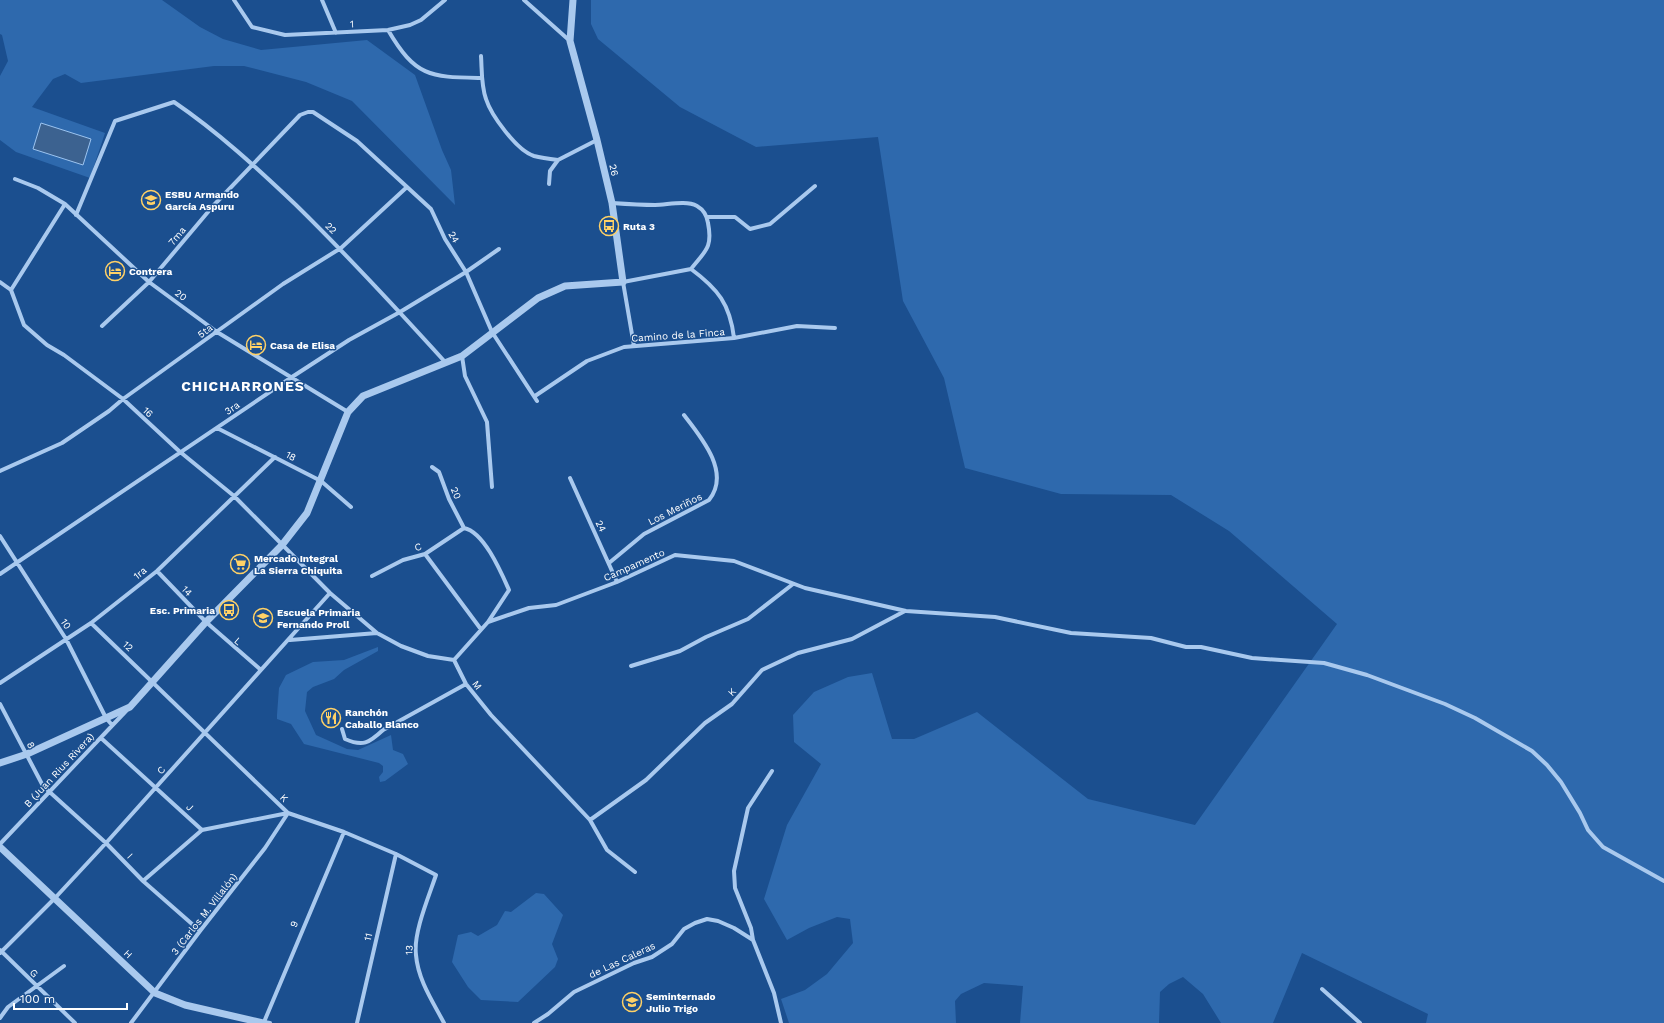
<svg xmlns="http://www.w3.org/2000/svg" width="1664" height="1023" viewBox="0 0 1664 1023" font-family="'Work Sans',sans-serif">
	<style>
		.green { fill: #2e69ad }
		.water { fill: #3c6290; stroke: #9cc4f0 }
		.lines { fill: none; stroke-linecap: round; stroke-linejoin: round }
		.minor { stroke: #a9c9ee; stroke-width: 4 }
		.tertiary { stroke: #a9c9ee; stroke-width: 7 }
		.labels { text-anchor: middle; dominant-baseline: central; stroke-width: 3; stroke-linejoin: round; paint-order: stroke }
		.street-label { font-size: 10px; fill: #fff; stroke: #1b4f8f }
		.poi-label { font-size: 10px; font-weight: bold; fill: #fff; stroke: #1b4f8f; text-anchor: start }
		.district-label { font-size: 14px; font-weight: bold; letter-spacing: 1px; fill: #fff; stroke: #1b4f8f }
	</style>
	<rect width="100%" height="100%" fill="#1b4f8f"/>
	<path class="green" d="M 0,0 L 162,0 L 200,27 L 223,39 L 261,50 L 367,40 L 415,75 L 442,150 L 451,170 L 455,205 L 352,101 L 306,82 L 244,66 L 214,66 L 81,83 L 65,74 L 53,79 L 32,107 L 105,133 L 90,178 L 16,152 L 0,140 L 0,76 L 8,61 L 2,35 L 0,34 Z
		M 591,0 L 1664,0 L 1664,1023 L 1426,1023 L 1428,1014 L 1302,953 L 1273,1023 L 1221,1023 L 1203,994 L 1183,977 L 1169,984 L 1160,992 L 1159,1023 L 1020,1023 L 1023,986 L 984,983 L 961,994 L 955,1001 L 956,1023 L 789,1023 L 781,999 L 805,990 L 827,974 L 853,943 L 850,919 L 837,917 L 809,928 L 787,940 L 764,899 L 787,825 L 821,764 L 794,742 L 793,715 L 814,692 L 848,677 L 872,673 L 892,739 L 914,739 L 977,712 L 1088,799 L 1195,825 L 1337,624 L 1229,531 L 1171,495 L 1061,494 L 965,468 L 944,378 L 903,301 L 878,137 L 756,147 L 680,107 L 598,39 L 591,24 Z
		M 378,647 L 378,651 L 344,670 L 334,679 L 313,687 L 307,692 L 305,711 L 316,735 L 347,749 L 358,750 L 391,735 L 393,750 L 403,754 L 408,764 L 385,781 L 380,782 L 379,777 L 383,772 L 383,766 L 379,763 L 304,744 L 291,724 L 277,719 L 277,715 L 279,688 L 286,675 L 313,662 L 344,660 Z
		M 536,893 L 544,894 L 563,915 L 552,944 L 558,959 L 555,967 L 518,1002 L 481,1000 L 468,987 L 452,962 L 458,935 L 471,932 L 478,936 L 497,925 L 505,911 L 511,912 Z"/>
	<path class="water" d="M 41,123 L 91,139 L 83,165 L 33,149 Z"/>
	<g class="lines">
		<path class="minor" d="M 234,0 L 252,27 L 285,35 L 388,30 L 410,25 L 421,20 L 445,0
			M 322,0 L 336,33
			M 524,0 L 570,41
			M 388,30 C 416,78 431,77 482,78
			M 481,56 C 482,70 481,85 486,99 C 491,115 517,151 534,156 C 542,158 550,159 558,160
			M 15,179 L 38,188 L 65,204 L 149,282 L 217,332 L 348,412
			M 549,184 L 550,171 L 558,160 L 597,140
			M 612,203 C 626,204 640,205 655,205 C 667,205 686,200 697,206 C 704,210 707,216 708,223 C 713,248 705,251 691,269 L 623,282 L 634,346
			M 76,215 L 115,121 L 174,102 C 218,132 257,168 296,205 C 348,256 397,309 446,363
			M 707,217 L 735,217 L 750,229 L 770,224 L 815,186
			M 691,269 C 718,289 730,304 734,338
			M 0,282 L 11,290
			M 11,290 L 24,325 L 47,345 L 64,355 L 123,399 L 179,451 L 234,496 L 330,593 L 377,633 L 401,646 L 428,656 L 454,660
			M 11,290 L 65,204
			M 102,326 L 149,282 L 213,206 L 300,115 L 308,112 L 313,112 L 357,141 L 431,209 L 445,239 L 466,272 L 492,332 L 537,401
			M 462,356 L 465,376 L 487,422 L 492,487
			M 535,396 L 587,361 L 624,347 L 734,338 L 797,326 L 835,328
			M 217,428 L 321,481 L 351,507
			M 432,467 L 439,472 L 449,499 L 464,528
			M 0,471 L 62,443 L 109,411 L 123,399 L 283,284 L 341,248 L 407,187
			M 570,478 L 617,582
			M 464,528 C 484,532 501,572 509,590 L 488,622
			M 0,536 L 66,639 L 106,718 L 112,725
			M 425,554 L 480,628
			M 609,563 L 644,534 L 709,500 C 731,473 702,438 684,415
			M 157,571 L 206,622 L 261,670
			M 0,574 L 292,377 L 349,340 L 400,312 L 466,272 L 499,249
			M 372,576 L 403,560 L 425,554 L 464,528
			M 91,623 L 288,813 L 344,832 L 396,854 L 436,875 C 429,896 413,933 416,955 C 418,980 433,1002 444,1023
			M 290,640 L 377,633
			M 454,660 L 488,622 L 529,608 L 556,605 L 617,582 L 675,555 L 734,561 L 805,588 L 906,611 L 995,617 L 1071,633 L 1151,638 L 1186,647 L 1201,647 L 1252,658 L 1324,663 L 1367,675 L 1445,704 L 1475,718 L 1532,751 L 1547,765 L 1561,782 L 1580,813 L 1588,830 L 1603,847 L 1664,881
			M 454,660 L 466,684 L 491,715 L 590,820 L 607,850 L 635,872
			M 631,666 L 680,651 L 706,637 L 748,619 L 793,584
			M 0,683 L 91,623 L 157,571 L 275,457
			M 0,704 L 43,786 L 106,843 L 143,881 L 200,931
			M 342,729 L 345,739 C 363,747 369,743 383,730 L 466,684
			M 101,738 L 202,830 L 288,813
			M 590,820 L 646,780 L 705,723 L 732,704 L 762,670 L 798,653 L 852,639 L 905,611
			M 0,844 L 126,711
			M 143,881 L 202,830
			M 753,940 L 751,928 L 735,888 L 734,871 L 748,808 L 772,771
			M 0,950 L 75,1023
			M 0,953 L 55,898 L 106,843 L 330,593
			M 1322,989 L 1360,1023
			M 0,1018 L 8,1007 L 64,966
			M 131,1023 L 200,931 L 265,848 L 288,813
			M 270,1023 L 264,1022 L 344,832
			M 357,1023 L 396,854
			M 534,1023 L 548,1014 L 574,992 L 634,963 L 652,957 L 672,944 L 684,929 L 695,923 L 707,919 L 718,921 L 734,928 L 753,940 L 774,993 L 781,1023"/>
		<path class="tertiary" d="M 0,763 L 27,754 L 130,707 L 206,622 L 282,545 L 307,513 L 348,412 L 363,396 L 462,356 L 538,298 L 565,286 L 623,282 L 612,203 L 597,140 L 570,41 L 573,0
			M 0,847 L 155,993 L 185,1005 L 263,1023"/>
	</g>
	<defs>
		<symbol id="school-ring" viewBox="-11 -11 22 22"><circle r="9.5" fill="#1b4f8f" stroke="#ffd166" stroke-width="1.5"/><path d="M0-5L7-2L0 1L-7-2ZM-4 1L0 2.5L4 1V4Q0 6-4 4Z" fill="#ffd166"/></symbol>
		<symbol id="bus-ring" viewBox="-11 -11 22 22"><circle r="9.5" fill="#1b4f8f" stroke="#ffd166" stroke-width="1.5"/><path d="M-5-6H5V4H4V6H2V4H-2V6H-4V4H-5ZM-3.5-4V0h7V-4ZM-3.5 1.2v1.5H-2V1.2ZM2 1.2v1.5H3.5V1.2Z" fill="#ffd166"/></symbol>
		<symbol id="hotel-ring" viewBox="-11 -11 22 22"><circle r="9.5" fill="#1b4f8f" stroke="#ffd166" stroke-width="1.5"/><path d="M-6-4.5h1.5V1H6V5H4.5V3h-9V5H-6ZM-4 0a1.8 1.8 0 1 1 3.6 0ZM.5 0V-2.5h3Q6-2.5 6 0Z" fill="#ffd166"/></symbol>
		<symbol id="supermarket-ring" viewBox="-11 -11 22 22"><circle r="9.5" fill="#1b4f8f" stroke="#ffd166" stroke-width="1.5"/><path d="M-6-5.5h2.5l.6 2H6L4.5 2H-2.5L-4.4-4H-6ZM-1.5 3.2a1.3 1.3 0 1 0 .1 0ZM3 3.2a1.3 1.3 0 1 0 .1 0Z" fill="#ffd166"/></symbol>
		<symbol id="restaurant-ring" viewBox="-11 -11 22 22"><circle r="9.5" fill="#1b4f8f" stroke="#ffd166" stroke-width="1.5"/><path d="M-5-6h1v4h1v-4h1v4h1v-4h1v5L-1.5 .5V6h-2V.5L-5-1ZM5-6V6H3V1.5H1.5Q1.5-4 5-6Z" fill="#ffd166"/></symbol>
	</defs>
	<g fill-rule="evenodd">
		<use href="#school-ring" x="140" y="189" width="22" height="22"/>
		<use href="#bus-ring" x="598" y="215" width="22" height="22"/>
		<use href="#hotel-ring" x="104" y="260" width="22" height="22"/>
		<use href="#hotel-ring" x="245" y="334" width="22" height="22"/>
		<use href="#supermarket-ring" x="229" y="553" width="22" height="22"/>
		<use href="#bus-ring" x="218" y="599" width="22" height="22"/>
		<use href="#school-ring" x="252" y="607" width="22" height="22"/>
		<use href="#restaurant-ring" x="320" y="707" width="22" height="22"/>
		<use href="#school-ring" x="621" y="991" width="22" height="22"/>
	</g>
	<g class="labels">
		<g class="street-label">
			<text transform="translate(352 24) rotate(-3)">1</text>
			<text transform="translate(614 170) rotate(77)">26</text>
			<text transform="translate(331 228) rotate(44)">22</text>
			<text transform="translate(177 236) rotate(-50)">7ma</text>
			<text transform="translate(454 237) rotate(60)">24</text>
			<text transform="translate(181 295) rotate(36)">20</text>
			<text transform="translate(205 331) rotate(-36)">5ta</text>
			<text transform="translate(678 335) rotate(-4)">Camino de la Finca</text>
			<text transform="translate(232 408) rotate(-34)">3ra</text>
			<text transform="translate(148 412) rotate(43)">16</text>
			<text transform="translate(291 456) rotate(28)">18</text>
			<text transform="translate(456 493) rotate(67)">20</text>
			<text transform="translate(675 509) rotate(-27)">Los Meriños</text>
			<text transform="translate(601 526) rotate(65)">24</text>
			<text transform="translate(418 547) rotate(-17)">C</text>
			<text transform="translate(634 565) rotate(-24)">Campamento</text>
			<text transform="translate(140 573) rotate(-39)">1ra</text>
			<text transform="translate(187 591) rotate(47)">14</text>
			<text transform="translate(66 624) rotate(58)">10</text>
			<text transform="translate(238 641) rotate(41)">L</text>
			<text transform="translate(128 646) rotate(43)">12</text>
			<text transform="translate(477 685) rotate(53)">M</text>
			<text transform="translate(732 692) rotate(-47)">K</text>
			<text transform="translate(31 745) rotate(62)">8</text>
			<text transform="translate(59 770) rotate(-47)">B (Juan Rius Rivera)</text>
			<text transform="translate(161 770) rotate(-47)">C</text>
			<text transform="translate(284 798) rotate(44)">K</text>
			<text transform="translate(190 807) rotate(43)">J</text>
			<text transform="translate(130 856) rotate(46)">I</text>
			<text transform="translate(204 914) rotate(-52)">3 (Carlos M. Villalón)</text>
			<text transform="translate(294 924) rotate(-67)">9</text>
			<text transform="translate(368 937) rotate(-77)">11</text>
			<text transform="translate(409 950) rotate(-88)">13</text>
			<text transform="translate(128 954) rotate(43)">H</text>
			<text transform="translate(622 960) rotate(-25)">de Las Caleras</text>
			<text transform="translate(34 973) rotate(45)">G</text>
		</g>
		<g class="poi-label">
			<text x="165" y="194">ESBU Armando<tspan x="165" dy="12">García Aspuru</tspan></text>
			<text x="623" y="226">Ruta 3</text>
			<text x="129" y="271">Contrera</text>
			<text x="270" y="345">Casa de Elisa</text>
			<text x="254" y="558">Mercado Integral<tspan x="254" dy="12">La Sierra Chiquita</tspan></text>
			<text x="215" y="610" text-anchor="end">Esc. Primaria</text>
			<text x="277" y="612">Escuela Primaria<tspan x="277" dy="12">Fernando Proll</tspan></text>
			<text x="345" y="712">Ranchón<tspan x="345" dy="12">Caballo Blanco</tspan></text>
			<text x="646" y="996">Seminternado<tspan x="646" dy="12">Julio Trigo</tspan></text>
		</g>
		<g class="district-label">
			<text x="243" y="386">CHICHARRONES</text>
		</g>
	</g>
	<path d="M14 1003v6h113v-6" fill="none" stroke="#ffffff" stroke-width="2"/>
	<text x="20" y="1003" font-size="12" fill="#ffffff" stroke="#1b4f8f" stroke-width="3" paint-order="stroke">100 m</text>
</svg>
